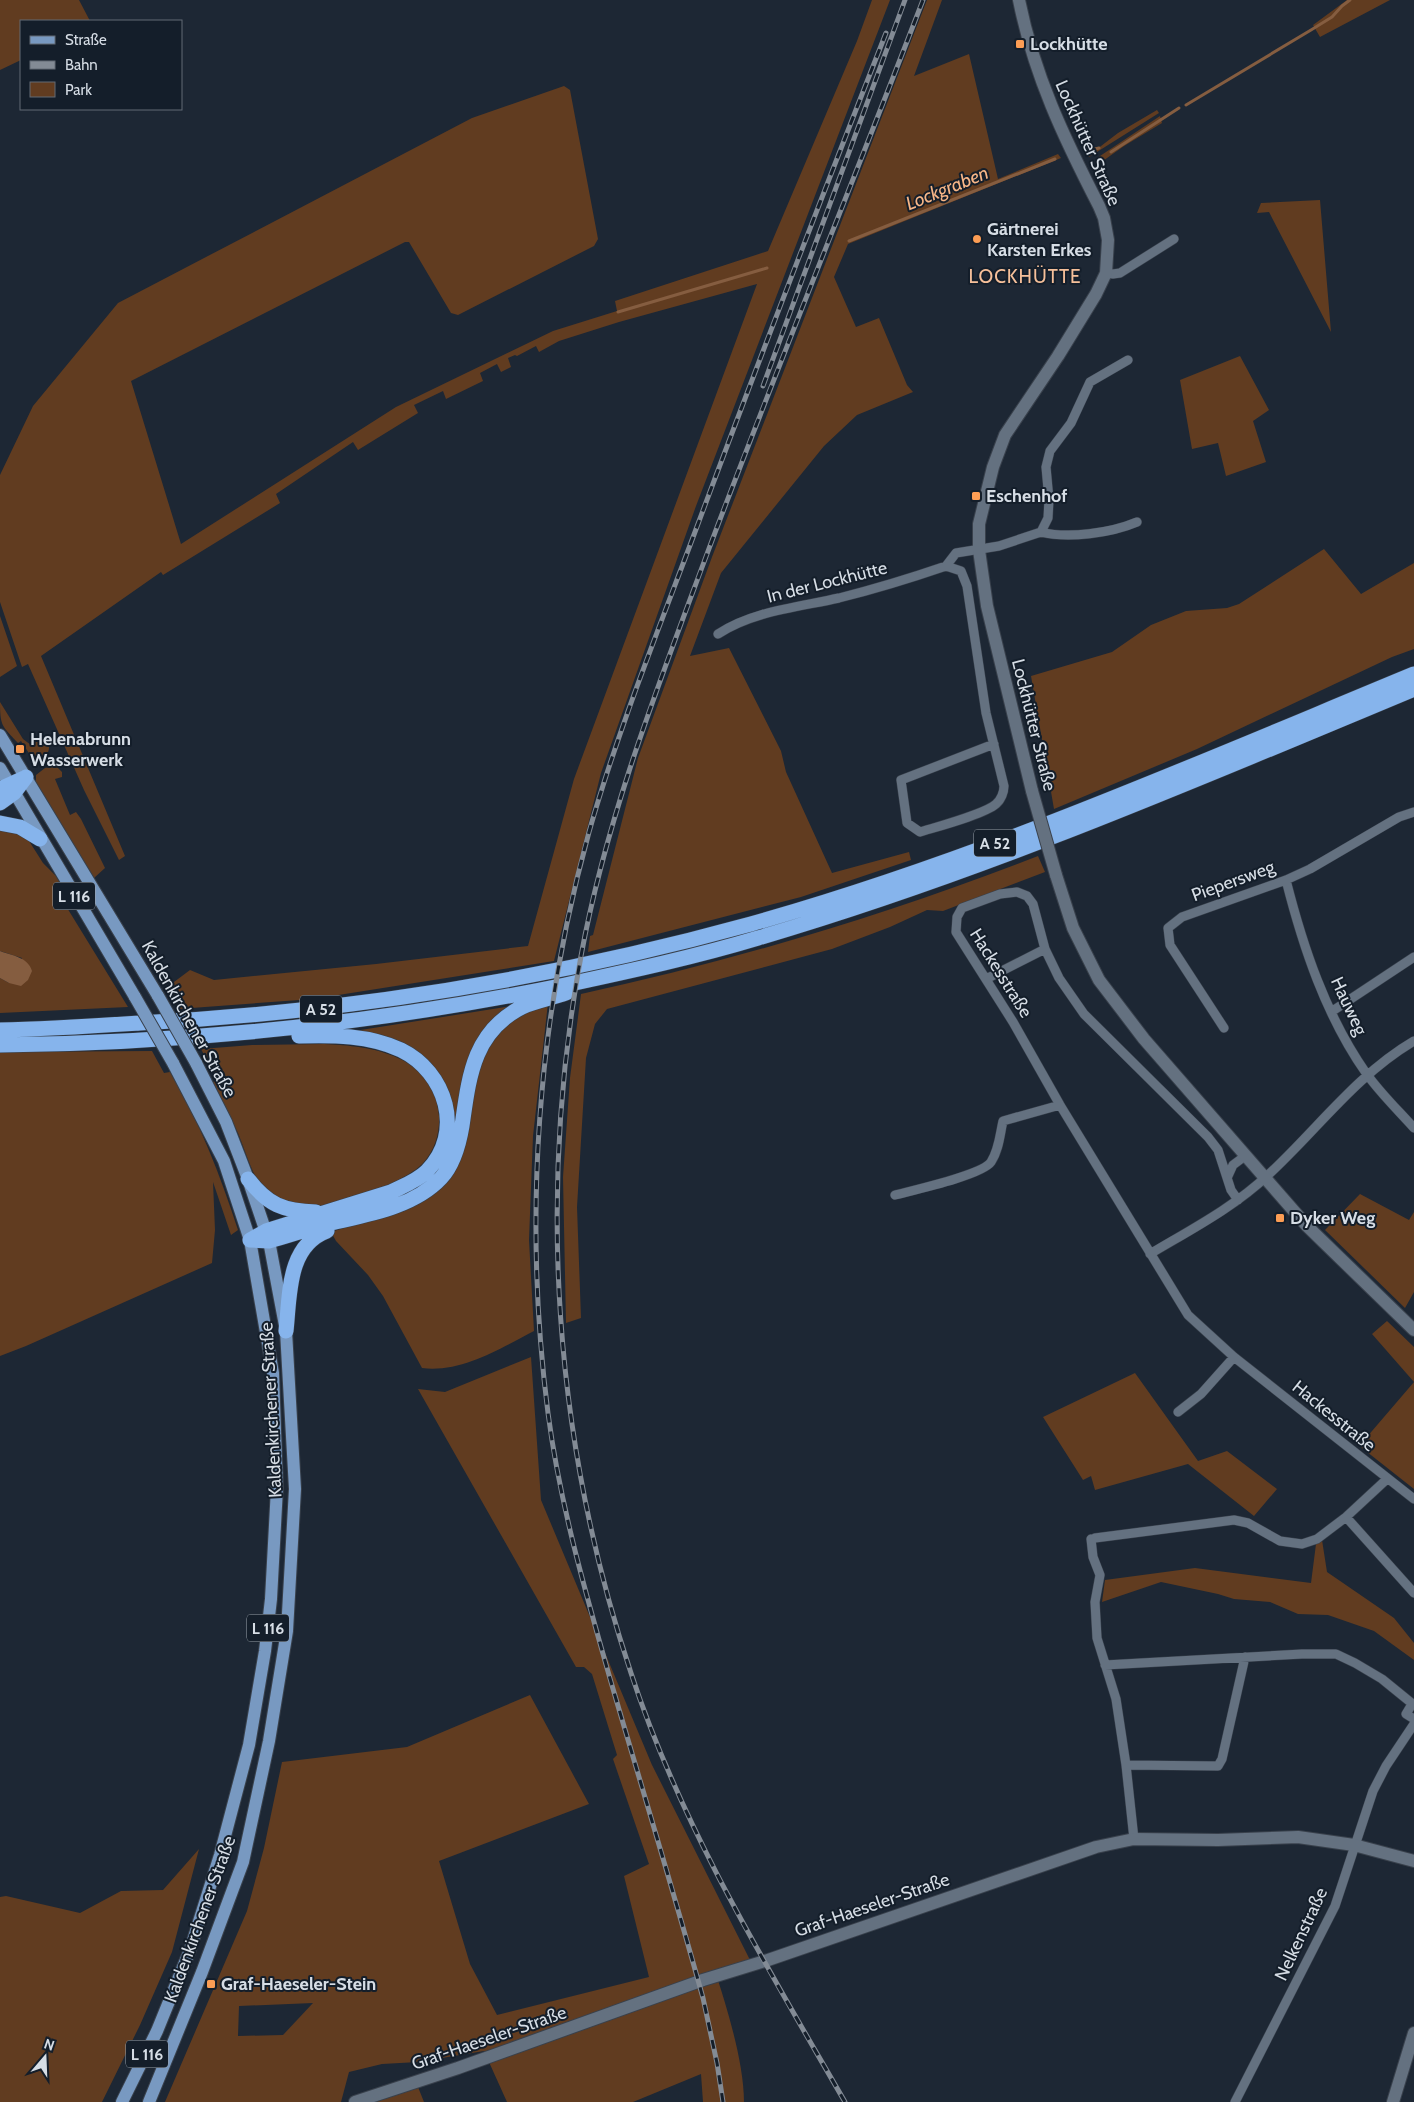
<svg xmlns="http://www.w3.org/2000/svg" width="1414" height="2102" viewBox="0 0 1414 2102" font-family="Cabin,sans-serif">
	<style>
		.green { fill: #613c20; fill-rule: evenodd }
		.water { fill: #855d40 }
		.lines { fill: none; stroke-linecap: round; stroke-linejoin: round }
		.stream { stroke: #855d40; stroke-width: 3 }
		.street-casing { stroke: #39414c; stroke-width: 10 }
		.secondary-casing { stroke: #39414c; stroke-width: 14 }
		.primary-casing { stroke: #39414c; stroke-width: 14 }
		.highway-casing { stroke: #39414c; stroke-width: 16 }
		.street { stroke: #647180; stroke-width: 9 }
		.secondary { stroke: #647180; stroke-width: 12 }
		.primary { stroke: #7899c1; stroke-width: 12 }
		.highway { stroke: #86b4ec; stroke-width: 15 }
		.rail-casing { stroke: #838b95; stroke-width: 5 }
		.rail { stroke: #141e2a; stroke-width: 3; stroke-dasharray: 9; stroke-linecap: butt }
		.secondary-bridge-casing { stroke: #39414c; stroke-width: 14; stroke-linecap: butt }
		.primary-bridge-casing { stroke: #39414c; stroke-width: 14; stroke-linecap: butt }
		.secondary-bridge { stroke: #647180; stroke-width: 12 }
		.primary-bridge { stroke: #7899c1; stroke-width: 12 }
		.poi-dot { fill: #fc9d54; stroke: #141e2a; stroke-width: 2 }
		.labels { text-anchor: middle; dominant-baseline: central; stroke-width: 4; stroke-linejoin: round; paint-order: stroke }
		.shield { fill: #141e2a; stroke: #9ca4ad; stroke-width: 1 }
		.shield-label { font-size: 16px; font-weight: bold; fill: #d6dde5 }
		.poi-label { font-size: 18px; font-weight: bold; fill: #d6dde5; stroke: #141e2a; text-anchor: start }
		.street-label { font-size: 18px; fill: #d6dde5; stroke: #141e2a }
		.water-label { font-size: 19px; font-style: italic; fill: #f7b687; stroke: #141e2a }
		.neighbourhood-label { font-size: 19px; letter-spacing: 1px; fill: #f6c09a; stroke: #141e2a }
	</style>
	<rect width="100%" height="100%" fill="#1d2734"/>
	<path class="green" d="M 0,0 L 79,0 L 90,21 L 21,21 L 21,60 L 0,70 Z
		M 872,0 L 890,0 L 696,506 L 601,773 L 554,961 L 313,999 L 178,1009 L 166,988 L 190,970 L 214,980 L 376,964 L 528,946 L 574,779 L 757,284 L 619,322 L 559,341 L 539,352 L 536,346 L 517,356 L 515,355 L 508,358 L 511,367 L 501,372 L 497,364 L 480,373 L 483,381 L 446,399 L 443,391 L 414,405 L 418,413 L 358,450 L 353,442 L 276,494 L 280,503 L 163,575 L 161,572 L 41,656 L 125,856 L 119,860 L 84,790 L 28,664 L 22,667 L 0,602 L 0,475 L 33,406 L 118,303 L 472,118 L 564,86 L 570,90 L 598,239 L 594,246 L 458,315 L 451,313 L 409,242 L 405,242 L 131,381 L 181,544 L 396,407 L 553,331 L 617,311 L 615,301 L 768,251 L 857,41 Z
		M 927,0 L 942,0 L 914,76 L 969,54 L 998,179 L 1058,154 L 1061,158 L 848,244 L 834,277 L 856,327 L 879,318 L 907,385 L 913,392 L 857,415 L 824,446 L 721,573 L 690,656 L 729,648 L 781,751 L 786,772 L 832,873 L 909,852 L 911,860 L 801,897 L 588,952 L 590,936 L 593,935 L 638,758 L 712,557 Z
		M 1347,0 L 1390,0 L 1320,37 L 1313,25 Z
		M 1157,110 L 1159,113 L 1089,157 L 1088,156 L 1118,133 Z
		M 1160,116 L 1162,123 L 1124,146 L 1100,163 L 1097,158 L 1091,162 Z
		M 1320,200 L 1331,332 L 1269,212 L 1257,213 L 1261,203 Z
		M 1240,356 L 1269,410 L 1253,421 L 1266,462 L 1226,476 L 1218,443 L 1192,449 L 1180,380 Z
		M 1324,549 L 1361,594 L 1414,563 L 1414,649 L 1392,657 L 1197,749 L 1054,809 L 1031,676 L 1112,652 L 1151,625 L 1186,611 L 1227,608 L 1239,604 Z
		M 0,616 L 17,666 L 0,677 Z
		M 0,702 L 23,739 L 31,745 L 34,737 L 49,745 C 50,754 43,760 36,764 L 21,741 L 18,743 C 2,726 0,726 0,702 Z
		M 56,766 L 62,772 L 62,777 L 55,779 L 70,815 L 76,812 L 81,819 L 105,868 L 94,878 L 36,782 L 36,775 L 45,768 Z
		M 0,826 L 24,833 L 43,863 L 56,876 L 67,895 L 61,898 L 128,1007 L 0,1013 L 0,978 L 9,983 L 22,958 L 0,951 Z
		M 1038,856 L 1045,872 L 943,911 L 927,910 L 890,927 L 832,949 L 607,1009 L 595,1024 L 586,1058 L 577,1207 L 581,1318 L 566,1323 L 563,1177 L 570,1078 L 581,994 C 736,960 890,914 1038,856 Z
		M 548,1003 L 533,1136 L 529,1240 L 534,1331 C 501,1348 461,1373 422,1368 L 383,1296 L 368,1275 L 336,1241 L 331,1232 L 376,1218 L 437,1190 L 488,1047 C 507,1021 519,1016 548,1003 Z
		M 512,1006 L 496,1018 L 453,1143 L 439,1172 L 410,1195 L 322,1222 L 390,1197 L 445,1151 L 435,1072 L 348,1032 Z
		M 324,1044 C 372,1046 435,1055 439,1116 C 440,1132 435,1150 424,1162 C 407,1182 340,1206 314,1207 C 303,1208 279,1203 270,1197 C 254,1183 246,1152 238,1133 C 230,1116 221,1099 213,1082 L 217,1080 L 201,1049 L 252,1045 Z
		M 152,1051 L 164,1073 L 170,1072 C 200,1122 220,1175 238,1230 L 231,1235 L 213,1182 L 215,1230 L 212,1263 L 26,1346 L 0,1356 L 0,1052 Z
		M 1360,1194 L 1409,1220 L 1414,1212 L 1414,1292 L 1405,1308 L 1325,1230 Z
		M 1387,1321 L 1414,1347 L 1414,1489 L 1362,1448 L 1360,1445 L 1414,1382 L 1372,1334 Z
		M 531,1357 L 541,1500 L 652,1765 L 750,1960 L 716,1974 C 728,2011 744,2064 744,2102 L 703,2102 L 701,2074 L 633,2102 L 507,2102 L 484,2051 L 418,2062 L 382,2064 L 349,2072 L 341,2102 L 165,2102 L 247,1911 L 264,1848 L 282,1762 L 407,1747 L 530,1695 L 589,1804 L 439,1861 L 470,1964 L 497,2015 L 649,1977 L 624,1876 L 649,1864 L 613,1759 L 617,1755 L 592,1674 L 584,1667 L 576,1667 L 418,1389 L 445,1392 ZM 313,2003 L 283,2035 L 238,2036 L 239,2006 Z
		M 1135,1373 L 1198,1461 L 1227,1451 L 1277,1489 L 1254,1516 L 1188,1464 L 1095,1490 L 1091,1476 L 1083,1480 L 1043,1417 Z
		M 1322,1540 L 1327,1572 L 1394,1618 L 1414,1643 L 1414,1660 L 1374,1631 L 1328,1615 L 1298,1614 L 1270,1602 L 1234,1599 L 1218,1594 L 1161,1582 L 1102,1602 L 1105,1580 L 1195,1568 L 1311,1583 L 1316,1544 Z
		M 199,1849 L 172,1952 L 140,2025 L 102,2102 L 0,2102 L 0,1897 L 6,1896 L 80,1913 L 121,1891 L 163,1890 Z
		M 418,2087 L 424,2102 L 372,2102 Z"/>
	<path class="water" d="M 0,951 C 13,956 28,957 32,971 L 28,980 L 21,986 L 9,983 L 0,978 Z"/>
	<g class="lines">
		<path class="stream" d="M 1186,105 L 1311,30 L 1332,17 L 1342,6 L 1350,0
			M 1087,151 L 1099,148
			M 1111,152 L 1179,108
			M 849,241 L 1055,159
			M 618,312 L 767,268"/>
		<defs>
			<path id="street" d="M 1106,273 L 1113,274 L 1120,273 L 1174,239
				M 1041,532 C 1068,539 1111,533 1137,522
				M 946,566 L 961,571 L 967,586 L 986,713 L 1004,786 C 1004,792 1001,800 996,804 C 985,814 936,827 920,832 L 907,823 L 901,780 L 994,744
				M 718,634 C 753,611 799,607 839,598 C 875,589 911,578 946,566 L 956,553 L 999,546 L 1041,532 L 1048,518 L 1049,500 L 1046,467 L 1050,451 L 1071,423 L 1090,382 L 1128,360
				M 1286,880 C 1303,947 1326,1016 1366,1073 C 1380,1093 1398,1110 1414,1128
				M 986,979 L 1045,949
				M 1331,1012 L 1414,957
				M 1224,1028 L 1170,945 L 1168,928 L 1182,917 L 1286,880 L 1310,869 L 1399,817 L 1414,812
				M 1228,1176 L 1233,1165 L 1245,1156
				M 895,1195 C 914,1190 982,1175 991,1162 C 999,1150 1000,1134 1003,1121 L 1060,1105
				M 1238,1200 L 1231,1190 L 1218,1150 L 1208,1137 L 1084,1014 L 1059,978 L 1045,949 L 1033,904 L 1027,896 L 1017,892 L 1000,894 L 962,908 L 957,917 L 956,932 L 1013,1022 L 1060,1105 L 1188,1315 L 1234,1357 L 1414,1499
				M 1150,1254 C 1190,1230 1233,1208 1268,1175 C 1316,1131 1356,1075 1414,1041
				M 1178,1412 L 1201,1394 L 1234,1357
				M 1346,1517 L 1414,1593
				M 1095,1538 L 1234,1520 L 1248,1523 L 1280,1541 L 1302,1544 L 1317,1539 L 1346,1517 L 1387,1479
				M 1091,1539 L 1093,1557 L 1100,1575 L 1095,1602 L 1097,1638 L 1116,1699 L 1126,1765 L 1134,1839
				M 1105,1665 L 1302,1654 L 1336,1654 L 1355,1663 L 1382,1679 L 1414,1705
				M 1412,1704 L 1406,1714 L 1414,1719
				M 1126,1765 L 1218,1766 L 1222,1759 L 1245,1657
				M 1235,2102 L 1335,1906 L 1373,1791 L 1386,1766 L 1414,1724"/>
			<path id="secondary" d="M 1019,0 C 1034,75 1064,138 1099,206 L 1104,218 L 1108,240 L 1106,273 L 1096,294 L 1058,356 L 1005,435 L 993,467 L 979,524 L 979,550 L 987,606 L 1032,791
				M 1056,875 L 1073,928 L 1099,980 L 1144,1039 L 1307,1226 L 1414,1330
				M 355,2102 L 458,2068 L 703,1980 L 768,1960 L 1096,1847 L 1134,1839 L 1218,1840 L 1298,1837 L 1354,1845 L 1414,1861
				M 1393,2102 L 1414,2033"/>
			<path id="primary" d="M 0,735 L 158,996
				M 0,768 L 135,997
				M 122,2102 L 157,2031 L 190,1950 L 220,1855 L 249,1745 L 265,1651 L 271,1599 L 277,1488 L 273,1373 L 250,1240 L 224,1161 L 173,1063
				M 149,2102 L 202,1972 L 243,1862 L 269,1741 L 287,1631 L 295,1489 L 286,1331 L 269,1241 L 248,1179 L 226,1122 L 196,1063"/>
			<path id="highway" d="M 0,789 L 24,778
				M 0,803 L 14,793 L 26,777
				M 0,823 L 20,827 L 40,839
				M 0,1030 C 47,1029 93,1026 140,1023 C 347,1012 551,979 751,924 C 979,860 1196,764 1414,674
				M 0,1045 C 190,1043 379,1023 565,985 C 630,971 695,957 758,938 C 983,872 1198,779 1414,689
				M 248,1179 C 268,1205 283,1211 316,1212
				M 250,1240 L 266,1231 L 391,1192 C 403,1186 417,1181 427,1171 C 465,1132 446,1072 401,1050 C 369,1035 333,1035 299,1036
				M 250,1240 L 269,1241 C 288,1236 307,1229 327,1224 C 365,1215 413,1208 441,1178 C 454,1164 459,1144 462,1126 C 469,1077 473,1032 522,1007 C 536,1001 552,998 566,993
				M 286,1331 C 290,1295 287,1246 327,1231"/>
		</defs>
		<use href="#street" class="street-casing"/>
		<use href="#secondary" class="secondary-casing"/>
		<use href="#primary" class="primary-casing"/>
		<use href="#highway" class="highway-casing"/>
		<use href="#street" class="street"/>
		<use href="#secondary" class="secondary"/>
		<use href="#primary" class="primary"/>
		<use href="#highway" class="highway"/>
		<defs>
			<path id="rail" d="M 763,386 L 905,0
				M 723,2102 L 717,2063 L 703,1998 C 674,1893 642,1788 611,1682 C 586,1594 560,1505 548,1413 C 523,1219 537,1021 589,832 C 618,730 658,631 695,532 C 757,365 821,199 886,33
				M 845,2102 C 765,1963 681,1826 631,1673 C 554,1442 537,1195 581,956 C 606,820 656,691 704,562 C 774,374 851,188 923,0"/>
		</defs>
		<use href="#rail" class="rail-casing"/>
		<use href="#rail" class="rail"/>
		<defs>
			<path id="secondary-bridge" d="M 1032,791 L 1056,875"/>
			<path id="primary-bridge" d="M 158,996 L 196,1063
				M 135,997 L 173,1063"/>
		</defs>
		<use href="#secondary-bridge" class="secondary-bridge-casing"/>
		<use href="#primary-bridge" class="primary-bridge-casing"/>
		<use href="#secondary-bridge" class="secondary-bridge"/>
		<use href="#primary-bridge" class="primary-bridge"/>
	</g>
	<g class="poi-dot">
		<rect x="1015" y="39" width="10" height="10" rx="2.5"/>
		<circle cx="977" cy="239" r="5"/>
		<rect x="971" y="491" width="10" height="10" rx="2.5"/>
		<rect x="15" y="744" width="10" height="10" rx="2.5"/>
		<rect x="1275" y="1213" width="10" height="10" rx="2.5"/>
		<rect x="206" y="1979" width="10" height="10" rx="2.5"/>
	</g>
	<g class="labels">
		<g class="shield">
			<rect x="974" y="829.5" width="42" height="27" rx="4"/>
			<rect x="53" y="882.5" width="42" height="27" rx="4"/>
			<rect x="300" y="995.5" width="42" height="27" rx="4"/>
			<rect x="247" y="1614.5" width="42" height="27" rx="4"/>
			<rect x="126" y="2040.5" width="42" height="27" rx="4"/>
		</g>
		<g class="shield-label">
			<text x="995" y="843">A 52</text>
			<text x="74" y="896">L 116</text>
			<text x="321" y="1009">A 52</text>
			<text x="268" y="1628">L 116</text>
			<text x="147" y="2054">L 116</text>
		</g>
		<g class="poi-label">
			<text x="1030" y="44">Lockhütte</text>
			<text x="987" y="229">Gärtnerei<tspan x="987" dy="21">Karsten Erkes</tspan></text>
			<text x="986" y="496">Eschenhof</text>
			<text x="30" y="739">Helenabrunn<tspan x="30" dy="21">Wasserwerk</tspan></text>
			<text x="1290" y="1218">Dyker Weg</text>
			<text x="221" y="1984">Graf-Haeseler-Stein</text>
		</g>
		<g class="street-label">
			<text transform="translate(1088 143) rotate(66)">Lockhütter Straße</text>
			<text transform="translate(827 582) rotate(-14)">In der Lockhütte</text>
			<text transform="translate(1034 725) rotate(76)">Lockhütter Straße</text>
			<text transform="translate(1233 881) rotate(-20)">Piepersweg</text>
			<text transform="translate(1001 973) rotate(58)">Hackesstraße</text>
			<text transform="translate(1349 1006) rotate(65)">Hauweg</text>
			<text transform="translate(189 1019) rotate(61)">Kaldenkirchener Straße</text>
			<text transform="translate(271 1410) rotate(-93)">Kaldenkirchener Straße</text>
			<text transform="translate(1334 1416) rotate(39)">Hackesstraße</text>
			<text transform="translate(872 1905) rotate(-19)">Graf-Haeseler-Straße</text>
			<text transform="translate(200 1919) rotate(-70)">Kaldenkirchener Straße</text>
			<text transform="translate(1301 1934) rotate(-65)">Nelkenstraße</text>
			<text transform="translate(489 2038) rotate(-19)">Graf-Haeseler-Straße</text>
		</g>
		<g class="water-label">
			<text transform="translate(947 188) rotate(-22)">Lockgraben</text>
		</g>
		<g class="neighbourhood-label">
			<text x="1025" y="276">LOCKHÜTTE</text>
		</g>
	</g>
	<rect x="20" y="20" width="162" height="90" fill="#141e2a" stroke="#626a75"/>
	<rect x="30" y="36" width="25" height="8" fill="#7899c1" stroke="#626a75"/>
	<text x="65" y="45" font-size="15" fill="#d6dde5">Straße</text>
	<rect x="30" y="61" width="25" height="8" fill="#838b95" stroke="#626a75"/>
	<text x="65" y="70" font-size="15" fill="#d6dde5">Bahn</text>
	<rect x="30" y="82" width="25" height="15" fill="#613c20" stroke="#626a75"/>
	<text x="65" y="95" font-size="15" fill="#d6dde5">Park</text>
	<g transform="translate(45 2057) rotate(19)" stroke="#141e2a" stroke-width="4" paint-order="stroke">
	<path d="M0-4L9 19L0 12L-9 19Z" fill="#d6dde5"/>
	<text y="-8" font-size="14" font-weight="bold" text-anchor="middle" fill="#d6dde5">N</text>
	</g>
</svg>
